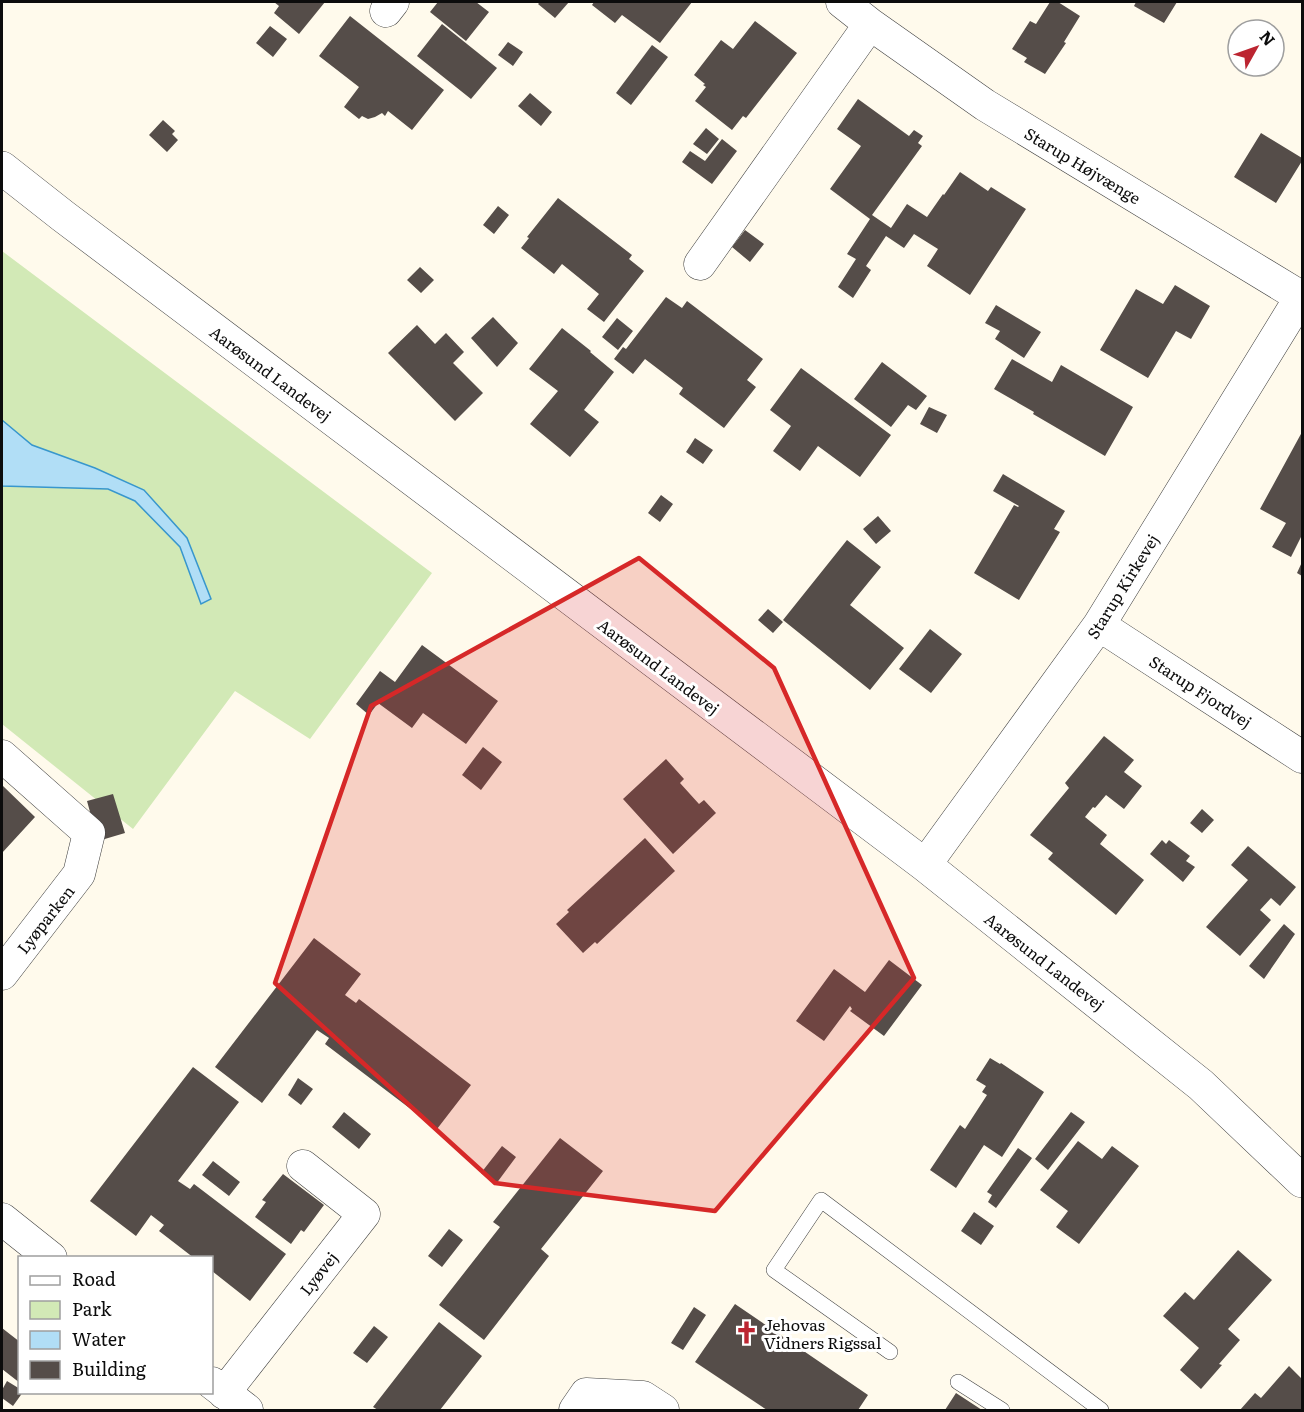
<svg xmlns="http://www.w3.org/2000/svg" width="1304" height="1412" viewBox="0 0 1304 1412" font-family="Literata,serif">
	<style>
		.green { fill: #d2e9b6 }
		.water { fill: #b1def6; stroke: #3897cd; stroke-width: 1.5 }
		.building { fill: #554d49 }
		.lines { fill: none; stroke-linecap: round; stroke-linejoin: round }
		.service-casing { stroke: #3f3f3f; stroke-width: 16 }
		.minor-casing { stroke: #3f3f3f; stroke-width: 33 }
		.tertiary-casing { stroke: #3f3f3f; stroke-width: 34 }
		.service { stroke: #fff; stroke-width: 15 }
		.minor { stroke: #fff; stroke-width: 32 }
		.tertiary { stroke: #fff; stroke-width: 33 }
		.marked { fill: #d62828; fill-opacity: 0.2; stroke: #d62828; stroke-width: 4.5; stroke-linejoin: round }
		.labels { text-anchor: middle; dominant-baseline: central; stroke-width: 6; stroke-linejoin: round; paint-order: stroke }
		.street-label { font-size: 16px; fill: #0c0c0c; stroke: #fff }
		.poi-label { font-size: 16px; fill: #0c0c0c; stroke: #fff; text-anchor: start }
	</style>
	<rect width="100%" height="100%" fill="#fffaec"/>
	<path class="green" d="M 2,251 L 432,573 L 310,739 L 235,691 L 133,829 L 2,724 Z"/>
	<path class="water" d="M 2,420 L 32,445 L 95,468 L 144,490 L 187,538 L 211,599 L 201,604 L 180,547 L 135,501 L 108,489 L 2,486 Z"/>
	<path class="building" d="M 274,2 L 325,2 L 299,34 L 274,13 L 279,6 Z
		M 438,2 L 476,2 L 489,12 L 466,41 L 430,12 Z
		M 540,2 L 569,2 L 555,18 L 538,4 Z
		M 594,2 L 692,2 L 660,43 L 622,15 L 615,23 L 592,5 Z
		M 1050,2 L 1058,2 L 1080,16 L 1064,42 L 1066,43 L 1045,74 L 1024,62 L 1027,58 L 1012,49 L 1030,21 L 1036,24 Z
		M 1136,2 L 1177,2 L 1164,23 L 1134,6 Z
		M 350,16 L 444,90 L 412,130 L 388,111 L 385,116 L 382,113 L 375,117 L 368,119 L 362,116 L 359,119 L 344,107 L 359,87 L 319,56 Z
		M 755,21 L 797,53 L 746,118 L 743,116 L 732,130 L 695,101 L 706,87 L 703,85 L 705,84 L 694,75 L 721,40 L 733,49 Z
		M 442,24 L 497,68 L 471,99 L 417,56 Z
		M 270,26 L 287,39 L 273,57 L 256,43 Z
		M 508,42 L 523,52 L 513,66 L 498,55 Z
		M 652,45 L 668,57 L 631,105 L 616,93 Z
		M 530,93 L 552,112 L 541,126 L 518,106 Z
		M 858,99 L 909,136 L 914,130 L 923,136 L 918,143 L 922,146 L 872,215 L 891,228 L 907,204 L 927,217 L 943,194 L 944,195 L 960,172 L 988,191 L 991,187 L 1026,209 L 970,295 L 927,266 L 938,249 L 914,234 L 904,248 L 886,236 L 866,266 L 871,270 L 853,298 L 838,287 L 856,259 L 847,254 L 870,219 L 830,189 L 861,146 L 837,129 Z
		M 163,120 L 175,131 L 172,134 L 178,140 L 167,152 L 149,135 Z
		M 706,128 L 719,139 L 707,154 L 693,144 Z
		M 1261,133 L 1302,158 L 1302,161 L 1276,203 L 1234,177 Z
		M 722,139 L 737,151 L 712,184 L 682,162 L 690,151 L 705,161 Z
		M 558,198 L 632,255 L 629,259 L 644,271 L 604,322 L 587,309 L 599,294 L 562,264 L 554,274 L 521,248 L 529,238 L 527,237 Z
		M 498,206 L 509,215 L 494,234 L 483,225 Z
		M 745,230 L 764,244 L 750,262 L 732,247 Z
		M 420,267 L 434,280 L 421,293 L 407,280 Z
		M 1175,285 L 1210,306 L 1191,339 L 1176,331 L 1148,378 L 1100,350 L 1136,289 L 1163,304 Z
		M 666,297 L 682,308 L 687,301 L 763,359 L 747,380 L 756,387 L 724,428 L 679,394 L 683,388 L 645,359 L 633,374 L 614,359 L 623,347 L 626,349 Z
		M 996,305 L 1041,332 L 1024,358 L 995,339 L 1000,331 L 985,323 Z
		M 493,317 L 518,343 L 497,367 L 471,338 Z
		M 617,318 L 633,331 L 618,350 L 602,337 Z
		M 417,325 L 435,344 L 446,333 L 464,352 L 453,363 L 483,393 L 455,421 L 388,353 Z
		M 562,328 L 591,351 L 590,352 L 614,372 L 584,410 L 599,422 L 570,457 L 530,424 L 558,391 L 529,369 Z
		M 1012,359 L 1052,382 L 1061,365 L 1133,407 L 1105,456 L 1033,414 L 1034,412 L 994,389 Z
		M 882,362 L 927,396 L 916,410 L 908,405 L 891,427 L 854,399 Z
		M 801,368 L 891,435 L 860,477 L 818,446 L 800,471 L 773,451 L 791,426 L 770,410 Z
		M 929,407 L 947,415 L 937,433 L 920,424 Z
		M 1302,432 L 1302,535 L 1291,557 L 1272,547 L 1286,523 L 1260,509 Z
		M 695,438 L 713,450 L 703,464 L 686,452 Z
		M 1003,474 L 1065,511 L 1054,529 L 1060,532 L 1019,600 L 974,573 L 1014,505 L 1018,507 L 1019,506 L 993,491 Z
		M 661,495 L 673,504 L 660,522 L 648,513 Z
		M 878,516 L 891,531 L 876,544 L 863,529 Z
		M 847,540 L 881,567 L 850,605 L 904,648 L 870,690 L 783,620 Z
		M 1302,562 L 1302,576 L 1297,573 Z
		M 768,609 L 783,622 L 773,633 L 758,620 Z
		M 930,629 L 962,654 L 931,693 L 899,669 Z
		M 422,645 L 498,701 L 466,744 L 423,713 L 412,728 L 378,703 L 369,715 L 356,704 L 380,671 L 395,682 Z
		M 1104,736 L 1134,760 L 1124,772 L 1142,786 L 1124,809 L 1106,795 L 1095,808 L 1093,807 L 1085,817 L 1107,835 L 1100,844 L 1144,880 L 1116,915 L 1048,859 L 1053,853 L 1030,835 L 1069,788 L 1065,783 Z
		M 483,747 L 502,762 L 481,790 L 462,775 Z
		M 666,759 L 684,779 L 680,783 L 699,804 L 704,800 L 716,813 L 673,854 L 623,799 Z
		M 2,785 L 35,817 L 2,853 Z
		M 113,794 L 125,833 L 98,841 L 87,801 Z
		M 1202,809 L 1214,820 L 1202,833 L 1190,823 Z
		M 645,838 L 675,871 L 597,944 L 595,942 L 583,953 L 556,924 L 569,912 L 567,910 Z
		M 1162,840 L 1166,844 L 1169,840 L 1190,856 L 1186,861 L 1195,867 L 1183,882 L 1150,854 Z
		M 1248,846 L 1296,887 L 1280,906 L 1271,898 L 1260,910 L 1271,920 L 1240,956 L 1206,927 L 1248,880 L 1231,865 Z
		M 1284,924 L 1295,934 L 1264,979 L 1249,966 Z
		M 314,938 L 361,974 L 345,995 L 356,1003 L 359,999 L 471,1085 L 437,1129 L 325,1044 L 329,1038 L 317,1030 L 262,1103 L 215,1067 Z
		M 889,960 L 922,985 L 884,1036 L 850,1011 L 852,1009 L 850,1006 L 824,1041 L 796,1021 L 834,969 L 865,992 Z
		M 990,1058 L 1000,1064 L 1001,1063 L 1044,1092 L 1002,1157 L 984,1145 L 956,1188 L 930,1170 L 960,1125 L 965,1129 L 987,1095 L 982,1092 L 986,1086 L 976,1080 Z
		M 193,1067 L 239,1102 L 178,1181 L 190,1189 L 194,1184 L 286,1254 L 250,1301 L 212,1271 L 212,1258 L 194,1258 L 159,1231 L 164,1225 L 151,1215 L 136,1236 L 90,1201 Z
		M 298,1078 L 313,1089 L 301,1105 L 288,1095 Z
		M 344,1112 L 371,1134 L 359,1149 L 332,1127 Z
		M 1071,1112 L 1085,1122 L 1048,1170 L 1035,1159 Z
		M 560,1138 L 603,1171 L 541,1249 L 549,1256 L 484,1340 L 439,1305 L 500,1227 L 493,1222 Z
		M 1078,1141 L 1102,1159 L 1112,1146 L 1139,1166 L 1079,1244 L 1056,1227 L 1068,1211 L 1040,1190 Z
		M 502,1146 L 516,1157 L 496,1184 L 481,1173 Z
		M 1018,1148 L 1032,1158 L 996,1208 L 988,1202 L 992,1195 L 987,1192 Z
		M 213,1161 L 240,1182 L 229,1196 L 202,1175 Z
		M 283,1174 L 324,1205 L 304,1232 L 301,1230 L 291,1244 L 255,1217 L 266,1202 L 262,1200 Z
		M 974,1212 L 994,1226 L 981,1245 L 961,1231 Z
		M 449,1229 L 463,1240 L 442,1267 L 428,1256 Z
		M 1238,1250 L 1272,1280 L 1228,1329 L 1240,1340 L 1219,1364 L 1222,1365 L 1201,1389 L 1180,1370 L 1199,1348 L 1163,1316 L 1185,1292 L 1194,1300 Z
		M 735,1304 L 868,1395 L 858,1410 L 767,1410 L 695,1362 Z
		M 694,1307 L 706,1315 L 683,1350 L 671,1343 Z
		M 439,1322 L 482,1356 L 440,1410 L 378,1410 L 373,1407 Z
		M 374,1326 L 388,1337 L 367,1363 L 353,1353 Z
		M 2,1328 L 20,1342 L 20,1383 L 2,1369 Z
		M 1289,1366 L 1302,1379 L 1302,1410 L 1240,1410 L 1255,1393 L 1261,1398 Z
		M 7,1381 L 20,1389 L 20,1392 L 23,1392 L 13,1406 L 2,1398 L 2,1390 Z
		M 956,1393 L 982,1410 L 945,1410 Z"/>
	<g class="lines">
		<defs>
			<path id="service" d="M 890,1352 L 774,1270 L 821,1200 L 1101,1410
				M 958,1382 L 1002,1410"/>
			<path id="minor" d="M 842,2 L 870,24 L 985,105 L 1301,297
				M 386,11 L 393,2
				M 700,264 L 870,24
				M 1099,625 L 1302,757
				M 2,756 L 89,833 L 79,874 L 2,974
				M 925,865 L 1099,625 L 1302,295
				M 2,1219 L 51,1258
				M 212,1383 L 247,1410
				M 224,1393 L 364,1214 L 303,1166
				M 575,1410 L 586,1394 L 643,1397 L 663,1410"/>
			<path id="tertiary" d="M 2,168 L 63,216 L 925,865 L 1201,1085 L 1302,1181"/>
		</defs>
		<use href="#service" class="service-casing"/>
		<use href="#minor" class="minor-casing"/>
		<use href="#tertiary" class="tertiary-casing"/>
		<use href="#service" class="service"/>
		<use href="#minor" class="minor"/>
		<use href="#tertiary" class="tertiary"/>
	</g>
	<path class="marked" d="M 639,558 L 774,668 L 914,978 L 715,1211 L 495,1183 L 275,983 L 371,706 Z"/>
	<defs>
		<symbol id="church-bare" viewBox="-9 -9 18 18"><path d="M-1.2-6h2.4v3.5h3.3v2.4h-3.3V6h-2.4V-.1h-3.3v-2.4h3.3Z" fill="#bc2531" stroke="#fff" stroke-width="2.5" paint-order="stroke"/></symbol>
	</defs>
	<g fill-rule="evenodd">
		<use href="#church-bare" x="730" y="1316" width="33" height="33"/>
	</g>
	<g class="labels">
		<g class="street-label">
			<text transform="translate(1083 165) rotate(31)">Starup Højvænge</text>
			<text transform="translate(271 373) rotate(37)">Aarøsund Landevej</text>
			<text transform="translate(1122 586) rotate(-58)">Starup Kirkevej</text>
			<text transform="translate(659 666) rotate(37)">Aarøsund Landevej</text>
			<text transform="translate(1201 691) rotate(33)">Starup Fjordvej</text>
			<text transform="translate(45 919) rotate(-52)">Lyøparken</text>
			<text transform="translate(1045 961) rotate(38)">Aarøsund Landevej</text>
			<text transform="translate(318 1273) rotate(-52)">Lyøvej</text>
		</g>
		<g class="poi-label">
			<text x="764" y="1324">Jehovas<tspan x="764" dy="18">Vidners Rigssal</tspan></text>
		</g>
	</g>
	<rect width="1304" height="1412" fill="none" stroke="#0c0c0c" stroke-width="6"/>
	<rect x="18" y="1256" width="195" height="138" fill="#ffffff" stroke="#9e9e9e" stroke-width="1.5"/>
	<rect x="30" y="1276" width="30" height="9" fill="#ffffff" stroke="#9e9e9e" stroke-width="1.5"/>
	<text x="72" y="1286" font-size="18" fill="#0c0c0c">Road</text>
	<rect x="30" y="1301" width="30" height="18" fill="#d2e9b6" stroke="#9e9e9e" stroke-width="1.5"/>
	<text x="72" y="1316" font-size="18" fill="#0c0c0c">Park</text>
	<rect x="30" y="1331" width="30" height="18" fill="#b1def6" stroke="#9e9e9e" stroke-width="1.5"/>
	<text x="72" y="1346" font-size="18" fill="#0c0c0c">Water</text>
	<rect x="30" y="1361" width="30" height="18" fill="#554d49" stroke="#9e9e9e" stroke-width="1.5"/>
	<text x="72" y="1376" font-size="18" fill="#0c0c0c">Building</text>
	<g transform="translate(1256 48) rotate(50)"><circle r="28" fill="#ffffff" stroke="#9e9e9e" stroke-width="1.5"/>
	<path d="M0-4.5L10 22L0 15L-10 22Z" fill="#bc2531"/>
	<text y="-9" font-size="16" font-weight="bold" text-anchor="middle" fill="#0c0c0c">N</text>
	</g>
</svg>
